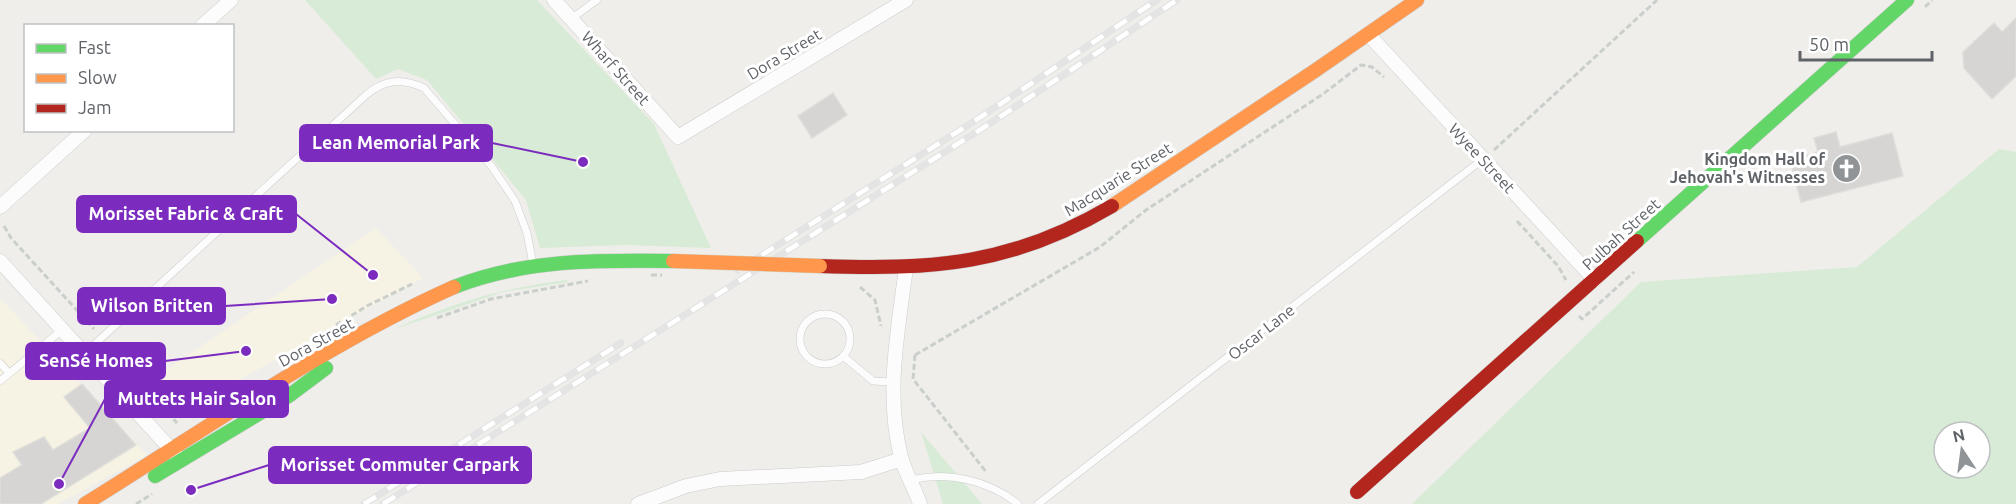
<svg xmlns="http://www.w3.org/2000/svg" width="2016" height="504" viewBox="0 0 2016 504" font-family="Ubuntu,sans-serif">
	<style>
		.commercial { fill: #f7f3e4 }
		.green { fill: #d8ebd6; fill-rule: evenodd }
		.building { fill: #d6d5d3; stroke: #deddd9; stroke-width: 1.5 }
		.lines { fill: none; stroke-linecap: round; stroke-linejoin: round }
		.lane-casing { stroke: #cbcccc; stroke-width: 8 }
		.street-casing { stroke: #cbcccc; stroke-width: 15 }
		.fast-casing { stroke: #cacacb; stroke-width: 15 }
		.slow-casing { stroke: #cacacb; stroke-width: 15 }
		.jam-casing { stroke: #cacacb; stroke-width: 15 }
		.path { stroke: #cacfcc; stroke-width: 3; stroke-dasharray: 6 3; stroke-linecap: butt }
		.lane { stroke: #fdfcfc; stroke-width: 7 }
		.street { stroke: #fdfcfc; stroke-width: 14 }
		.fast { stroke: #63d668; stroke-width: 14 }
		.slow { stroke: #ff974d; stroke-width: 14 }
		.jam { stroke: #b3261e; stroke-width: 14 }
		.rail-casing { stroke: #e4e4e4; stroke-width: 7 }
		.rail { stroke: #fff; stroke-width: 4.5; stroke-dasharray: 14; stroke-linecap: butt }
		.slow-bridge-casing { stroke: #d7ceb8; stroke-width: 15; stroke-linecap: butt }
		.path-bridge { stroke: #cacfcc; stroke-width: 3; stroke-dasharray: 6 3; stroke-linecap: butt }
		.slow-bridge { stroke: #ff974d; stroke-width: 14 }
		.labels { text-anchor: middle; dominant-baseline: central; stroke-width: 6; stroke-linejoin: round; paint-order: stroke }
		.street-label { font-size: 16px; fill: #5f6368; stroke: #fff }
		.poi-label { font-size: 16px; font-weight: bold; fill: #5f6368; stroke: #fff; text-anchor: end }
		.leader { fill: none; stroke: #7b2cbf; stroke-width: 2 }
		.callout-dot { fill: #7b2cbf; stroke: #fff; stroke-width: 2 }
		.callout { fill: #7b2cbf; stroke: #7b2cbf; stroke-width: 2 }
		.callout-label { font-size: 18px; text-anchor: middle; font-weight: bold; fill: #fff }
	</style>
	<rect width="100%" height="100%" fill="#efeeea"/>
	<path class="commercial" d="M 376,228 L 423,278 L 179,413 L 151,380 Z
		M 0,298 L 147,455 L 58,504 L 0,504 Z"/>
	<path class="green" d="M 305,0 L 537,0 L 654,124 L 711,248 L 625,245 L 540,248 L 526,200 L 427,80 L 398,69 L 376,79 Z
		M 1999,149 L 2016,152 L 2016,504 L 1412,504 L 1641,282 L 1857,267 ZM 1944,432 L 1980,432 L 1980,468 L 1944,468 Z
		M 567,280 L 568,282 L 503,292 L 395,329 C 451,303 506,287 567,280 Z
		M 921,432 L 982,504 L 943,504 Z"/>
	<path class="building" d="M 2016,18 L 2016,76 L 1992,99 L 1964,68 L 1963,52 L 1994,23 L 2002,32 Z
		M 833,93 L 847,115 L 812,138 L 798,116 Z
		M 1836,132 L 1840,147 L 1892,133 L 1903,176 L 1801,202 L 1790,160 L 1818,152 L 1814,138 Z
		M 82,384 L 136,445 L 41,504 L 0,504 L 0,478 L 22,465 L 13,452 L 44,437 L 53,450 L 90,428 L 64,397 Z"/>
	<g class="lines">
		<defs>
			<path id="lane" d="M 571,19 L 597,0
				M800 339a25 25 0 1 1 50 0a25 25 0 1 1-50 0Z
				M 84,354 L 366,95 C 385,79 402,78 424,88 L 492,167 L 515,201 L 527,233 L 533,264
				M 843,356 L 873,381 L 892,382
				M 0,363 L 9,373
				M 0,381 L 62,330
				M 911,480 C 948,471 988,480 1018,504
				M 1038,504 L 1483,159"/>
			<path id="street" d="M 554,0 L 678,137 L 906,0
				M 202,26 L 231,0
				M 1369,35 L 1595,280
				M 0,207 L 85,130
				M 0,261 L 176,455
				M 906,268 C 898,331 885,394 901,457 C 905,473 915,488 920,504
				M 638,504 L 686,486 L 720,479 L 861,472 L 902,459"/>
			<path id="fast" d="M 1637,241 L 1907,0
				M 454,287 C 525,259 598,260 673,261
				M 155,476 L 290,395 L 326,368"/>
			<path id="slow" d="M 1112,206 L 1316,70 L 1417,0
				M 85,504 C 203,431 328,343 454,287"/>
			<path id="jam" d="M 820,266 C 933,270 1012,265 1112,206
				M 1357,492 L 1637,241"/>
		</defs>
		<use href="#lane" class="lane-casing"/>
		<use href="#street" class="street-casing"/>
		<use href="#fast" class="fast-casing"/>
		<use href="#slow" class="slow-casing"/>
		<use href="#jam" class="jam-casing"/>
		<path class="path" d="M 1925,7 L 1932,0
			M 1494,150 L 1657,0
			M 1517,221 L 1558,266 L 1566,280
			M 4,226 L 11,238 L 94,329
			M 860,287 L 875,300 L 881,326
			M 1579,316 L 1582,319 L 1634,272
			M 437,318 L 491,299 L 588,281
			M 336,325 L 367,306 L 412,284
			M 108,345 L 177,423
			M 915,355 L 1100,247 L 1146,210 L 1323,94 L 1361,65 L 1372,67 L 1384,77
			M 915,355 L 913,379 L 987,473
			M 136,504 L 152,494"/>
		<use href="#lane" class="lane"/>
		<use href="#street" class="street"/>
		<use href="#fast" class="fast"/>
		<use href="#slow" class="slow"/>
		<use href="#jam" class="jam"/>
		<defs>
			<path id="rail" d="M 738,270 L 973,122 L 1157,0
				M 364,504 L 621,343
				M 383,504 L 983,128 L 1177,0"/>
		</defs>
		<use href="#rail" class="rail-casing"/>
		<use href="#rail" class="rail"/>
		<defs>
			<path id="slow-bridge" d="M 673,261 L 820,266"/>
		</defs>
		<use href="#slow-bridge" class="slow-bridge-casing"/>
		<path class="path-bridge" d="M 651,275 L 662,275"/>
		<use href="#slow-bridge" class="slow-bridge"/>
	</g>
	<defs>
		<symbol id="church-disc" viewBox="-11 -11 22 22"><circle r="9.5" fill="#919496" stroke="#fff"/><path d="M-1.2-6h2.4v3.5h3.3v2.4h-3.3V6h-2.4V-.1h-3.3v-2.4h3.3Z" fill="#fff"/></symbol>
	</defs>
	<g fill-rule="evenodd">
		<use href="#church-disc" x="1830" y="152" width="33" height="33"/>
	</g>
	<g class="labels">
		<g class="street-label">
			<text transform="translate(784 54) rotate(-31)">Dora Street</text>
			<text transform="translate(616 68) rotate(48)">Wharf Street</text>
			<text transform="translate(1482 158) rotate(47)">Wyee Street</text>
			<text transform="translate(1118 179) rotate(-32)">Macquarie Street</text>
			<text transform="translate(1621 234) rotate(-42)">Pulbah Street</text>
			<text transform="translate(1261 332) rotate(-38)">Oscar Lane</text>
			<text transform="translate(316 342) rotate(-29)">Dora Street</text>
		</g>
		<g class="poi-label">
			<text x="1825" y="159">Kingdom Hall of<tspan x="1825" dy="18">Jehovah's Witnesses</tspan></text>
		</g>
	</g>
	<path class="leader" d="M583 162L492 143M373 275L296 214M332 299L225 306M246 351L165 361M59 484L105 399M191 490L269 465"/>
	<g class="callout-dot">
		<circle cx="583" cy="162" r="6"/>
		<circle cx="373" cy="275" r="6"/>
		<circle cx="332" cy="299" r="6"/>
		<circle cx="246" cy="351" r="6"/>
		<circle cx="59" cy="484" r="6"/>
		<circle cx="191" cy="490" r="6"/>
	</g>
	<g class="callout">
		<rect x="300" y="125" width="192" height="36" rx="6"/>
		<rect x="77" y="196" width="219" height="36" rx="6"/>
		<rect x="78" y="288" width="147" height="36" rx="6"/>
		<rect x="26" y="343" width="139" height="36" rx="6"/>
		<rect x="105" y="381" width="183" height="36" rx="6"/>
		<rect x="269" y="447" width="262" height="36" rx="6"/>
	</g>
	<g class="callout-label">
		<text x="396" y="149">Lean Memorial Park</text>
		<text x="186" y="220">Morisset Fabric &amp; Craft</text>
		<text x="152" y="312">Wilson Britten</text>
		<text x="96" y="367">SenSé Homes</text>
		<text x="197" y="405">Muttets Hair Salon</text>
		<text x="400" y="471">Morisset Commuter Carpark</text>
	</g>
	<rect x="24" y="24" width="210" height="108" fill="#ffffff" stroke="#bfc1c3" stroke-width="1.5"/>
	<rect x="36" y="44" width="30" height="9" fill="#63d668" stroke="#bfc1c3" stroke-width="1.5"/>
	<text x="78" y="54" font-size="18" fill="#5f6368">Fast</text>
	<rect x="36" y="74" width="30" height="9" fill="#ff974d" stroke="#bfc1c3" stroke-width="1.5"/>
	<text x="78" y="84" font-size="18" fill="#5f6368">Slow</text>
	<rect x="36" y="104" width="30" height="9" fill="#b3261e" stroke="#bfc1c3" stroke-width="1.5"/>
	<text x="78" y="114" font-size="18" fill="#5f6368">Jam</text>
	<g transform="translate(1962 450) rotate(347)"><circle r="28" fill="#ffffff" stroke="#bfc1c3" stroke-width="1.5"/>
	<path d="M0-4.5L10 22L0 15L-10 22Z" fill="#919496"/>
	<text y="-9" font-size="16" font-weight="bold" text-anchor="middle" fill="#5f6368">N</text>
	</g>
	<path d="M1800 51v9h132v-9" fill="none" stroke="#5f6368" stroke-width="3"/>
	<text x="1809" y="51" font-size="18" fill="#5f6368" stroke="#ffffff" stroke-width="4.5" paint-order="stroke">50 m</text>
</svg>
